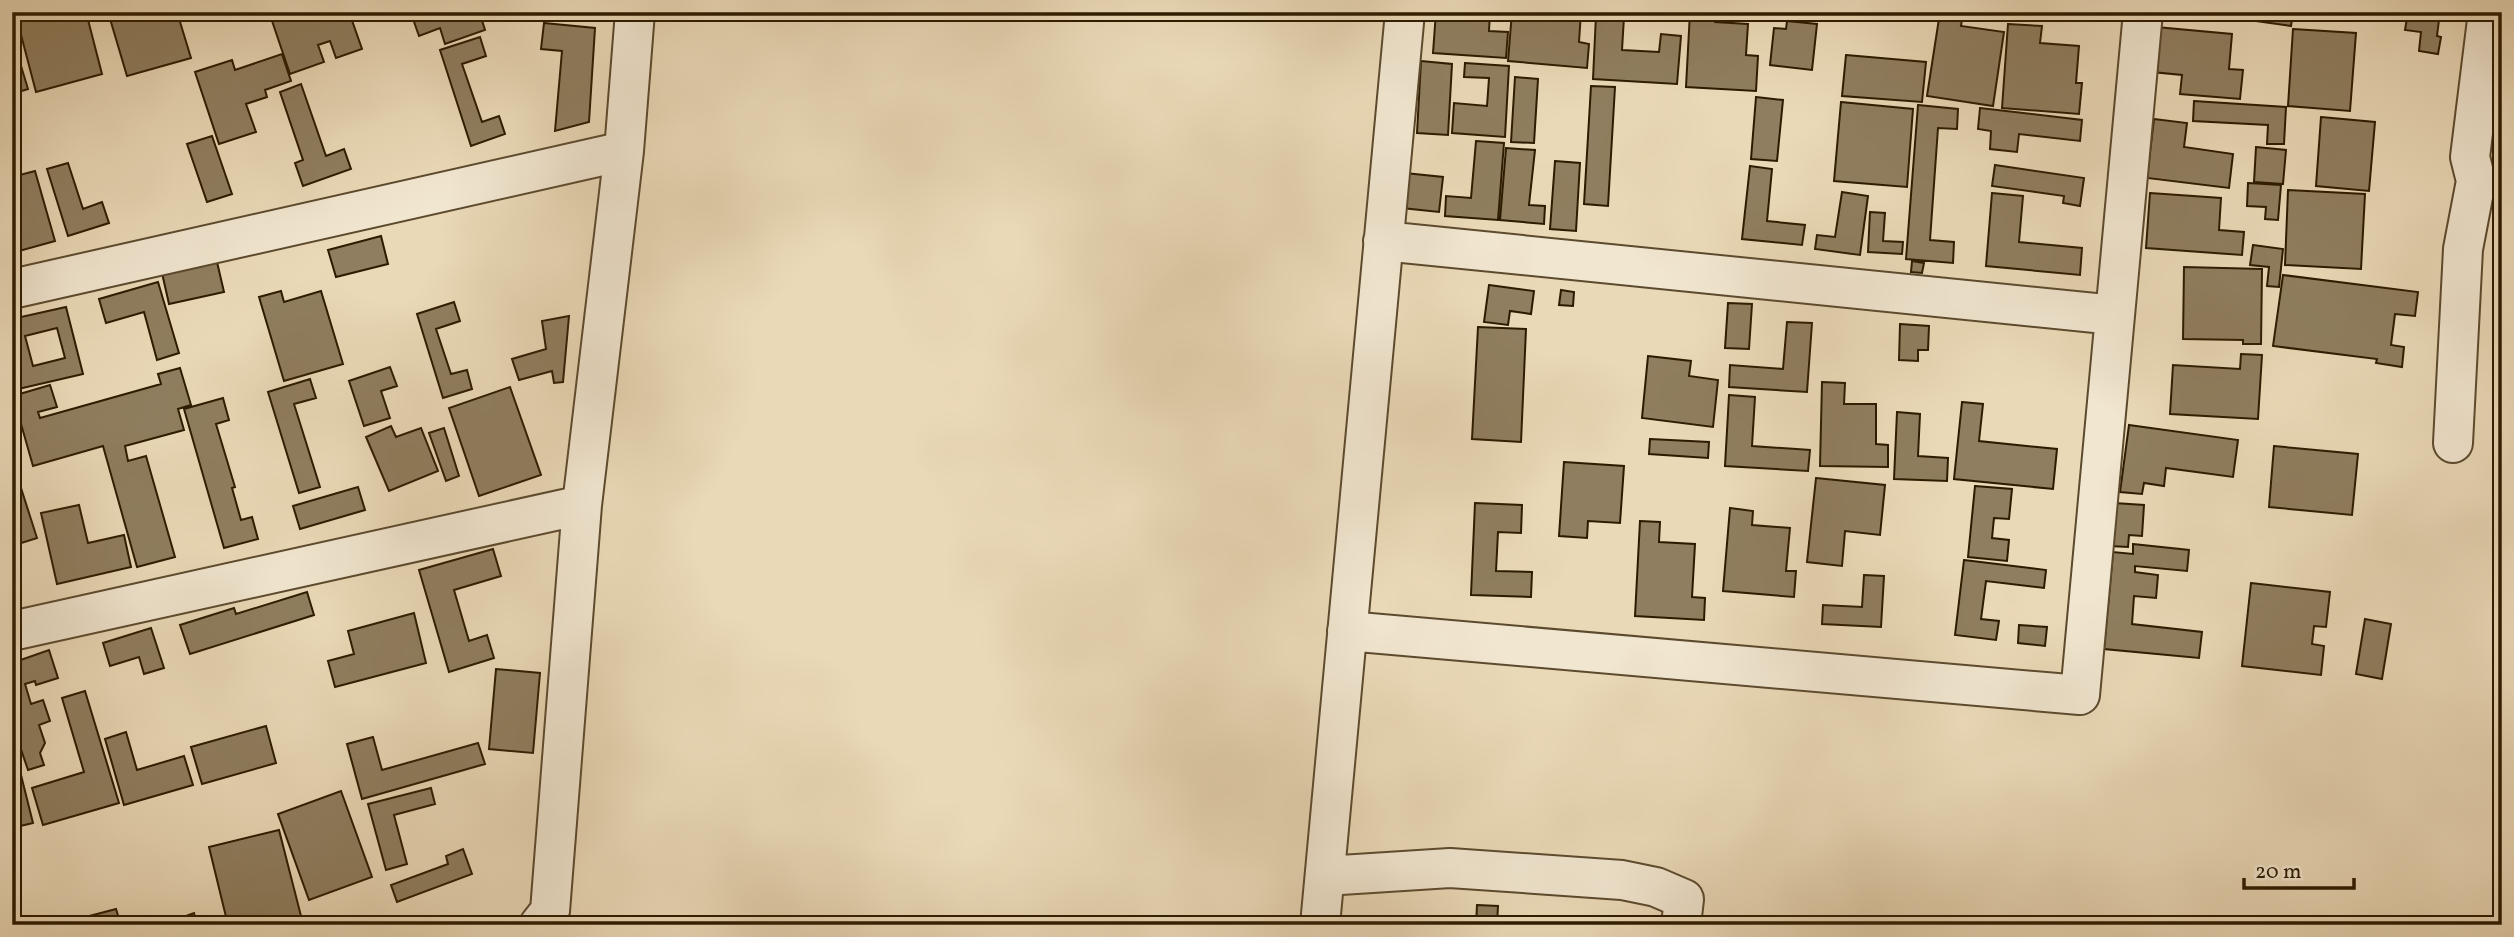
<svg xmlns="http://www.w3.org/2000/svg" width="2514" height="937" viewBox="0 0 2514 937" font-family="Vollkorn,serif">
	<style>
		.building { fill: #8f7e5f; stroke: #2d1b00; stroke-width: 2; fill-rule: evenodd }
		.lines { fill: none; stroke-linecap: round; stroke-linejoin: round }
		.street-casing { stroke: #5c4a2e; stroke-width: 42 }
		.street { stroke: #f1e6d0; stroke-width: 38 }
	</style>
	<rect width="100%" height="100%" fill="#ead9b7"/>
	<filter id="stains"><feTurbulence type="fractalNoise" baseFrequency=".00286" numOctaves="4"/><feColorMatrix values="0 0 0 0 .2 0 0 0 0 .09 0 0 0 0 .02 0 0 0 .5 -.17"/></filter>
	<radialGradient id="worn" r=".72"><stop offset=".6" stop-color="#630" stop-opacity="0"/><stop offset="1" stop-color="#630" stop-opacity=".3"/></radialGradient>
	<path class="building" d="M 15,12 L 86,12 L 102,74 L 36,92 Z
		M 108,12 L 177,12 L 191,58 L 127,76 Z
		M 269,12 L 290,12 L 292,18 L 310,12 L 349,12 L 362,49 L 336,58 L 330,41 L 318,45 L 324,62 L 290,74 Z
		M 422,12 L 460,12 L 463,20 L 480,14 L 485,30 L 445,44 L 440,28 L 419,36 L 412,16 Z
		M 1436,12 L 1490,12 L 1489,31 L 1508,32 L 1506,58 L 1433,53 Z
		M 1512,12 L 1581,12 L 1579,42 L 1589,44 L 1587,68 L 1508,61 Z
		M 1690,12 L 1715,12 L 1715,22 L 1748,24 L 1746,55 L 1758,56 L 1756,91 L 1686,87 Z
		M 1940,12 L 1963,12 L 1961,26 L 2004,32 L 1993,106 L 1927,96 Z
		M 2256,12 L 2293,12 L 2291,26 L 2255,21 Z
		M 2408,12 L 2440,12 L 2437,36 L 2441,37 L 2438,54 L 2419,51 L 2421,32 L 2405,30 Z
		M 1596,15 L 1624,17 L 1622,50 L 1659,52 L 1661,34 L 1681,36 L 1677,84 L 1593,79 Z
		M 1787,21 L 1817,24 L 1812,70 L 1770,65 L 1774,28 L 1786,29 Z
		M 544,23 L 595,28 L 589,122 L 555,131 L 562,51 L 541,49 Z
		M 2008,24 L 2042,26 L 2040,43 L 2079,46 L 2076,83 L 2082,83 L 2079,114 L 2002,108 Z
		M 2156,27 L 2232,34 L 2229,69 L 2243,70 L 2240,99 L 2180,94 L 2182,75 L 2152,72 Z
		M 2293,29 L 2356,33 L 2350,111 L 2288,106 Z
		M 12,36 L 28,89 L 12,94 Z
		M 480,37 L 486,56 L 462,64 L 482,122 L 499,116 L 505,134 L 471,146 L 440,50 Z
		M 282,54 L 291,81 L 265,90 L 267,97 L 246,104 L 256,132 L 219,144 L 195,72 L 232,60 L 235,70 Z
		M 1846,55 L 1926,62 L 1922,102 L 1842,96 Z
		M 1421,61 L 1452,64 L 1448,135 L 1417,133 Z
		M 1465,63 L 1509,66 L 1505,137 L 1452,133 L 1454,103 L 1487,106 L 1489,78 L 1464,77 Z
		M 1515,77 L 1538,79 L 1534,143 L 1511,142 Z
		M 301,84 L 326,156 L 344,149 L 351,169 L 303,186 L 295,163 L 303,160 L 280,92 Z
		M 1591,86 L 1615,87 L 1608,206 L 1584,204 Z
		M 1756,97 L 1783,100 L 1777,161 L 1751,159 Z
		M 2194,101 L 2286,107 L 2284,144 L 2267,144 L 2268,125 L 2193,121 Z
		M 1841,102 L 1913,109 L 1907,187 L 1834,181 Z
		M 1918,105 L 1958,109 L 1957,129 L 1938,128 L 1930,240 L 1954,242 L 1953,263 L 1906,259 Z
		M 1980,108 L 2082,120 L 2080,141 L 2019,134 L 2017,152 L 1990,149 L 1991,131 L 1978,129 Z
		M 2321,117 L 2375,122 L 2369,191 L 2316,186 Z
		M 2154,119 L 2187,123 L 2184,147 L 2233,154 L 2229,188 L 2147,178 Z
		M 212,136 L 232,194 L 207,202 L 187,144 Z
		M 1476,141 L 1504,143 L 1498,220 L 1445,216 L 1446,196 L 1471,198 Z
		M 2256,147 L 2286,150 L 2283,184 L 2254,182 Z
		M 1506,148 L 1535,150 L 1529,205 L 1545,206 L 1544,224 L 1500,220 Z
		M 1555,161 L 1580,163 L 1576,231 L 1550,229 Z
		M 68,163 L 83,209 L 102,202 L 109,223 L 68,236 L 47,169 Z
		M 1995,165 L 2084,178 L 2080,206 L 2063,203 L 2064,196 L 1992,186 Z
		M 1750,166 L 1772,169 L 1767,221 L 1805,225 L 1802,245 L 1742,239 Z
		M 35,171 L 55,241 L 12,253 L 12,177 Z
		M 1405,173 L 1443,177 L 1439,212 L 1402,208 Z
		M 2248,183 L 2281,185 L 2278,220 L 2265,219 L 2266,207 L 2247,206 Z
		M 2288,190 L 2365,194 L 2361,269 L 2285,265 Z
		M 1842,192 L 1868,196 L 1860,255 L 1815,249 L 1817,235 L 1835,237 Z
		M 1992,193 L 2023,196 L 2019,242 L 2082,248 L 2080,275 L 1986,266 Z
		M 2150,193 L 2221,198 L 2219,230 L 2244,232 L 2242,255 L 2146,248 Z
		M 1870,212 L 1885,213 L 1883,241 L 1903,242 L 1902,254 L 1868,252 Z
		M 381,236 L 388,264 L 336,277 L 328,250 Z
		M 2253,245 L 2283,249 L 2279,287 L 2267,286 L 2269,267 L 2250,265 Z
		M 1912,261 L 1924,263 L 1922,273 L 1911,272 Z
		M 217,262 L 224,292 L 169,304 L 162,273 Z
		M 2184,267 L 2262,269 L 2261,344 L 2243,344 L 2243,340 L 2183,339 Z
		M 2283,275 L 2418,292 L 2415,316 L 2395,314 L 2391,345 L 2404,347 L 2402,367 L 2376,363 L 2377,359 L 2273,346 Z
		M 158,282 L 179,353 L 157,360 L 144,312 L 106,323 L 99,299 Z
		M 1489,285 L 1534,291 L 1531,314 L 1510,311 L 1508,325 L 1484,322 Z
		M 1561,290 L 1574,292 L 1573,306 L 1559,305 Z
		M 281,291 L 284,302 L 321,291 L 343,364 L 284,381 L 259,297 Z
		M 454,302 L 460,321 L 436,329 L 451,374 L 467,370 L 472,389 L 443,398 L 417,314 Z
		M 1728,303 L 1752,304 L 1749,349 L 1725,348 Z
		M 66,307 L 83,374 L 14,390 L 12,319 ZM 57,328 L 65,358 L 33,366 L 25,336 Z
		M 569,316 L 563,382 L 554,383 L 552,371 L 519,380 L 512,359 L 546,349 L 542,321 Z
		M 1787,322 L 1812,323 L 1807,392 L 1729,387 L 1730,365 L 1783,369 Z
		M 1900,324 L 1929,326 L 1928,350 L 1918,350 L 1918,361 L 1899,360 Z
		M 1478,327 L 1526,329 L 1521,442 L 1472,439 Z
		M 2241,354 L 2262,355 L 2258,419 L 2170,414 L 2173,365 L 2240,369 Z
		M 1648,356 L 1691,361 L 1689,376 L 1718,380 L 1713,427 L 1642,418 Z
		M 390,367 L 397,386 L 381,391 L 390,418 L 364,426 L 349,381 Z
		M 180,368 L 191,405 L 178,409 L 184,430 L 125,446 L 128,461 L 146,456 L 175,557 L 137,567 L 103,446 L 33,466 L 13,396 L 50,385 L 57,407 L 38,412 L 40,418 L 161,384 L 158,374 Z
		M 310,379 L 316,398 L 294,404 L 320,487 L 299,493 L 268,392 Z
		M 1822,382 L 1845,383 L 1844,404 L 1876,404 L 1876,444 L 1888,445 L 1888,467 L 1820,466 Z
		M 510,387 L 541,475 L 479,496 L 449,408 Z
		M 1729,395 L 1755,397 L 1752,446 L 1810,450 L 1808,471 L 1725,466 Z
		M 223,398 L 229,420 L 216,424 L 235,487 L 232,488 L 241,520 L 252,517 L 258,539 L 224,548 L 184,409 Z
		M 1962,402 L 1983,404 L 1979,441 L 2057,449 L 2053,489 L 1954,479 Z
		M 1897,412 L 1920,414 L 1918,456 L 1948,458 L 1947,481 L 1894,479 Z
		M 2129,425 L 2238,440 L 2233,477 L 2166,468 L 2164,486 L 2144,483 L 2142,494 L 2120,492 Z
		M 391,426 L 396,437 L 421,428 L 438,471 L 389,491 L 366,437 Z
		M 444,428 L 459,476 L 446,481 L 429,433 Z
		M 1650,439 L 1709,442 L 1708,458 L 1649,454 Z
		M 2274,446 L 2358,454 L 2352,515 L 2269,507 Z
		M 1564,462 L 1624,466 L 1620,523 L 1588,521 L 1587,538 L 1559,536 Z
		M 13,463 L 37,538 L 12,546 L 12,463 Z
		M 1816,478 L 1885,485 L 1880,535 L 1845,531 L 1842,566 L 1807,562 Z
		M 1975,486 L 2012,489 L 2009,519 L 1994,518 L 1992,538 L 2009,540 L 2007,561 L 1968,557 Z
		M 358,487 L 365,510 L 300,529 L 293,506 Z
		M 1475,503 L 1522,505 L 1521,533 L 1498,532 L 1496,571 L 1532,572 L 1531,597 L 1471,595 Z
		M 2114,503 L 2144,505 L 2142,536 L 2129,535 L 2128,547 L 2110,546 Z
		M 79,505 L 88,543 L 124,535 L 131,567 L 57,584 L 41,513 Z
		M 1730,508 L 1753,511 L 1752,525 L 1790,528 L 1786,571 L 1796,571 L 1794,597 L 1723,591 Z
		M 1640,521 L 1660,522 L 1659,542 L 1695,544 L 1692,597 L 1705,598 L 1704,620 L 1635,616 Z
		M 2133,544 L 2189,550 L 2187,571 L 2135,566 L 2135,572 L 2158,575 L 2156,598 L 2134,596 L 2132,624 L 2202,632 L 2199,658 L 2104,649 L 2113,552 L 2133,554 Z
		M 493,549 L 501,576 L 454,590 L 469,641 L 487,635 L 494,658 L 449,672 L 419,570 Z
		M 1964,560 L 2046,570 L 2044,588 L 1986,581 L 1981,619 L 1999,621 L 1996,640 L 1955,635 Z
		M 1864,575 L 1884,576 L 1881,627 L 1822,624 L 1823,605 L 1862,607 Z
		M 2251,583 L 2330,592 L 2326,627 L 2314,626 L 2312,644 L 2324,646 L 2321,675 L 2242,666 Z
		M 307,592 L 314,615 L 190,654 L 180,625 L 234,608 L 236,614 Z
		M 414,613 L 426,663 L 335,687 L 328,661 L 354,654 L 348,631 Z
		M 2365,619 L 2391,624 L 2382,679 L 2356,674 Z
		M 2019,625 L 2047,627 L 2045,646 L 2018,643 Z
		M 151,628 L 164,668 L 144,674 L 139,657 L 110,666 L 103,643 Z
		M 49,650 L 58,678 L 36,685 L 35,681 L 25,684 L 31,704 L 43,700 L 50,721 L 39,725 L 45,743 L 40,753 L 44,765 L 28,770 L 12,723 L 12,663 Z
		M 496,669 L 540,673 L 533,753 L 489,749 Z
		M 85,691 L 119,803 L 43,825 L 32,788 L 84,772 L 62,698 Z
		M 266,726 L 276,763 L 202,784 L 191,747 Z
		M 126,732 L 137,770 L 184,756 L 193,785 L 124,805 L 105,739 Z
		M 373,737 L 382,770 L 478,743 L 485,764 L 362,799 L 347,744 Z
		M 12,751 L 15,751 L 33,823 L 12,828 Z
		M 431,788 L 435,804 L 394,815 L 407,864 L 386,870 L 368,804 Z
		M 341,791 L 372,877 L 309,900 L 278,814 Z
		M 279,830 L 301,916 L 265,925 L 228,925 L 209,847 Z
		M 463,849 L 472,874 L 397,902 L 391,885 L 448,864 L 446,856 Z
		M 1477,905 L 1498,906 L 1497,925 L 1476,925 Z
		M 116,909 L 121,925 L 55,925 Z
		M 194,913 L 197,925 L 161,925 Z
		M 1593,918 L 1617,920 L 1617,925 L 1593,925 Z"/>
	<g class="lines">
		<defs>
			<path id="street" d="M 1383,241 L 2115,315
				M 12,289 L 624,151
				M 2453,443 L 2463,249 L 2476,181 L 2470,157 L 2488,12
				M 12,631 L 582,505
				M 1347,631 L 2080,695 L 2143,12
				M 1325,876 L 1450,868 L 1622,880 L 1656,887 L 1684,899 L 1681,925
				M 539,925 L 550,911 L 582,505 L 624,151 L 635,12
				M 1320,925 L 1405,12"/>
		</defs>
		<use href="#street" class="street-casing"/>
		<use href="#street" class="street"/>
	</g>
	<rect width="2514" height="937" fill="none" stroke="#ead9b7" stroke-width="42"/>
	<rect x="14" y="14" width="2486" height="909" fill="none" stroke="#2d1b00" stroke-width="3.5"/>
	<rect x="21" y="21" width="2472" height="895" fill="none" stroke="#2d1b00" stroke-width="2"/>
	<path d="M2244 878v10h110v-10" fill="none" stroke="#2d1b00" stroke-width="3.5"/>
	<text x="2255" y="878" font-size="21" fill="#2d1b00" stroke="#f1e6d0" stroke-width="5" paint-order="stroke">20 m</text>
	<rect width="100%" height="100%" filter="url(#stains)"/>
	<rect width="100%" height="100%" fill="url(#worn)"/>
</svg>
